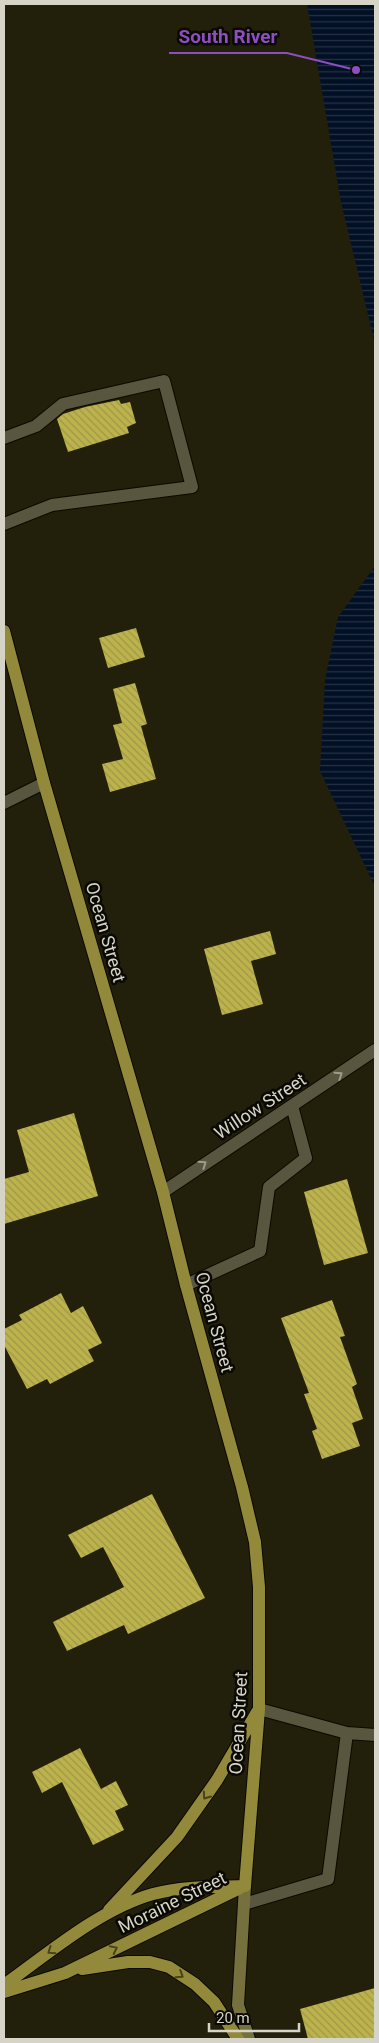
<svg xmlns="http://www.w3.org/2000/svg" width="379" height="2043" viewBox="0 0 379 2043" font-family="Roboto,sans-serif">
	<style>
		.water { fill: url(#water-rules) }
		.building { fill: url(#building-back-hatch) }
		.lines { fill: none; stroke-linecap: round; stroke-linejoin: round }
		.service-casing { stroke: #0c0900; stroke-width: 14 }
		.minor-casing { stroke: #0c0900; stroke-width: 14 }
		.secondary-casing { stroke: #0c0900; stroke-width: 14 }
		.primary-casing { stroke: #0c0900; stroke-width: 14 }
		.service { stroke: #58563f; stroke-width: 12 }
		.minor { stroke: #58563f; stroke-width: 12 }
		.secondary { stroke: #75703d; stroke-width: 12 }
		.primary { stroke: #928a3a; stroke-width: 12 }
		.oneway { stroke: #9d9b8a }
		.oneway2 { stroke: #47431c }
		.labels { text-anchor: middle; dominant-baseline: central; stroke-width: 5; stroke-linejoin: round; paint-order: stroke }
		.street-label { font-size: 18px; fill: #d5d4c7; stroke: #0a0903 }
		.leader { fill: none; stroke: #8d4ec1; stroke-width: 2 }
		.callout-dot { fill: #8d4ec1; stroke: #0a0903; stroke-width: 2 }
		.callout-label { font-size: 19px; text-anchor: middle; font-weight: bold; fill: #8d4ec1; stroke: #0a0903; stroke-width: 5; stroke-linejoin: round; paint-order: stroke }
	</style>
	<defs>
		<pattern id="water-rules" width="6" height="5" patternUnits="userSpaceOnUse" patternTransform="scale(1.25)"><rect width="6" height="5" fill="#021025"/><path d="M0 2.5h6" fill="none" stroke="#263243"/></pattern>
		<pattern id="building-back-hatch" width="6" height="6" patternUnits="userSpaceOnUse" patternTransform="scale(1.25)"><rect width="6" height="6" fill="#bdb34c"/><path d="M-1 5l2 2M0 0l6 6M5-1l2 2" fill="none" stroke="#9e9648"/></pattern>
	</defs>
	<rect width="100%" height="100%" fill="#22200a"/>
	<path class="water" d="M 307,4 L 375,4 L 375,344 L 341,202 Z
		M 375,566 L 375,887 L 320,771 L 325,680 L 338,617 Z"/>
	<path class="building" d="M 119,400 L 121,404 L 130,402 L 136,423 L 127,427 L 129,433 L 68,452 L 57,419 L 63,414 L 85,407 Z
		M 136,628 L 145,657 L 108,668 L 99,638 Z
		M 135,683 L 147,724 L 141,726 L 156,779 L 110,792 L 102,764 L 123,759 L 113,725 L 122,723 L 113,689 Z
		M 270,931 L 276,954 L 251,961 L 263,1004 L 222,1015 L 204,949 Z
		M 74,1113 L 98,1196 L 4,1224 L 4,1179 L 29,1172 L 17,1130 Z
		M 347,1179 L 368,1253 L 324,1265 L 304,1192 Z
		M 61,1293 L 71,1313 L 83,1306 L 102,1343 L 88,1350 L 94,1361 L 50,1384 L 47,1379 L 27,1389 L 4,1345 L 4,1329 L 22,1320 L 19,1315 Z
		M 332,1300 L 345,1336 L 340,1337 L 357,1384 L 352,1387 L 363,1419 L 352,1423 L 360,1446 L 322,1459 L 312,1431 L 317,1429 L 304,1394 L 309,1393 L 281,1318 Z
		M 152,1494 L 205,1598 L 128,1634 L 124,1625 L 67,1651 L 53,1622 L 124,1587 L 103,1547 L 81,1558 L 68,1535 Z
		M 80,1748 L 101,1789 L 116,1781 L 128,1805 L 115,1811 L 124,1830 L 93,1845 L 62,1782 L 42,1793 L 32,1772 Z
		M 375,1988 L 375,2039 L 308,2039 L 300,2009 Z"/>
	<g class="lines">
		<defs>
			<path id="service" d="M 4,438 L 36,426 L 63,404 L 164,381 L 192,487 L 52,505 L 4,524
				M 4,803 L 44,783
				M 186,1285 L 260,1251 L 269,1187 L 306,1158 L 292,1106
				M 259,1709 L 347,1733 L 375,1735
				M 244,1904 L 328,1879 L 347,1733"/>
			<path id="minor" d="M 163,1192 L 375,1050"/>
			<path id="secondary" d="M 245,1886 L 238,2005 L 249,2039"/>
			<path id="primary" d="M 4,631 L 44,783 L 163,1192 L 186,1285 L 242,1487 L 255,1542 L 259,1587 L 259,1709 L 245,1886
				M 109,1910 L 177,1837 L 217,1780 L 257,1712
				M 82,1969 L 128,1962 L 150,1962 L 169,1967 L 195,1984 L 214,2002 L 238,2039
				M 4,1985 C 49,1953 100,1909 153,1894 C 183,1886 215,1887 245,1886
				M 4,1992 L 65,1973 L 240,1888"/>
		</defs>
		<use href="#service" class="service-casing"/>
		<use href="#minor" class="minor-casing"/>
		<use href="#secondary" class="secondary-casing"/>
		<use href="#primary" class="primary-casing"/>
		<use href="#service" class="service"/>
		<use href="#minor" class="minor"/>
		<use href="#secondary" class="secondary"/>
		<use href="#primary" class="primary"/>
	</g>
	<defs><path id="oneway-chevron" d="M-2-3.5L2.5 0L-2 3.5" fill="none" stroke-width="1.6" stroke-linecap="round" stroke-linejoin="round" transform="scale(1.25)"/></defs>
	<g class="oneway">
		<use href="#oneway-chevron" transform="translate(339 1075) rotate(-34)"/>
		<use href="#oneway-chevron" transform="translate(203 1164) rotate(-35)"/>
	</g>
	<g class="oneway2">
		<use href="#oneway-chevron" transform="translate(206 1796) rotate(125)"/>
		<use href="#oneway-chevron" transform="translate(114 1949) rotate(-26)"/>
		<use href="#oneway-chevron" transform="translate(51 1951) rotate(145)"/>
		<use href="#oneway-chevron" transform="translate(180 1975) rotate(33)"/>
	</g>
	<g class="labels">
		<g class="street-label">
			<text transform="translate(106 932) rotate(74)">Ocean Street</text>
			<text transform="translate(260 1106) rotate(-33)">Willow Street</text>
			<text transform="translate(215 1322) rotate(75)">Ocean Street</text>
			<text transform="translate(238 1723) rotate(-87)">Ocean Street</text>
			<text transform="translate(172 1902) rotate(-26)">Moraine Street</text>
		</g>
	</g>
	<path class="leader" d="M356 70L287 53H169"/>
	<circle class="callout-dot" cx="356" cy="70" r="5"/>
	<g class="callout-label">
		<text x="228" y="43">South River</text>
	</g>
	<rect width="379" height="2043" fill="none" stroke="#d5d4c7" stroke-width="10"/>
	<path d="M209 2023v8h90v-8" fill="none" stroke="#d5d4c7" stroke-width="2.5"/>
	<text x="216" y="2023" font-size="15" fill="#d5d4c7" stroke="#0a0903" stroke-width="4" paint-order="stroke">20 m</text>
</svg>
